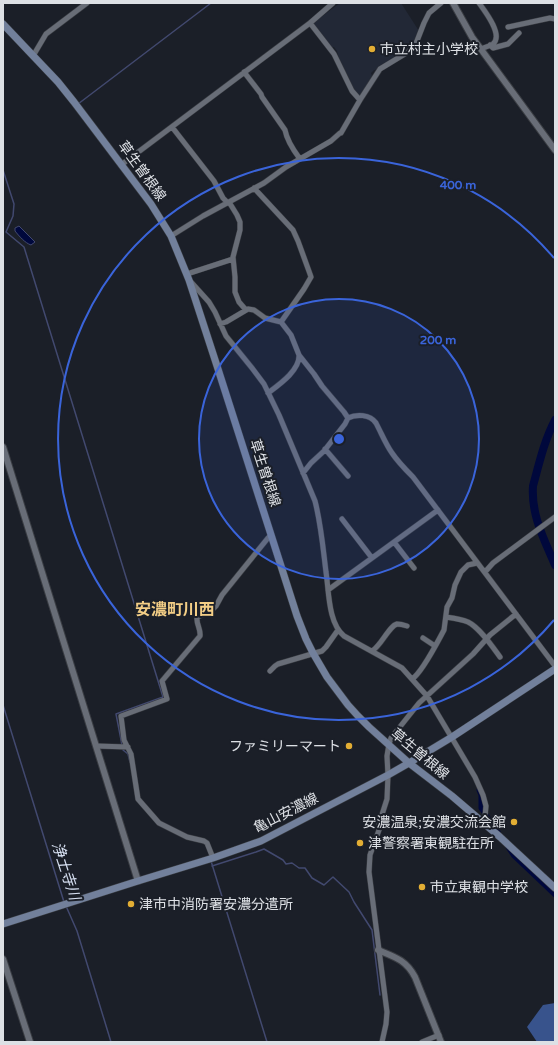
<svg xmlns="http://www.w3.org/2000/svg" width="558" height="1045" viewBox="0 0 558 1045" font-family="'Varela Round','Noto Sans JP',sans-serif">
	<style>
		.built { fill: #222836 }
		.forest { fill: #38538c }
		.water { fill: #00083c; stroke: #42496f }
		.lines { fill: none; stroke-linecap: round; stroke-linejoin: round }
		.stream { stroke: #42496f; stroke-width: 1.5 }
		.canal { stroke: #00083c; stroke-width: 5 }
		.river { stroke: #00083c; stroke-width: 8 }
		.minor-casing { stroke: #3a3d43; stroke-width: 6 }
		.tertiary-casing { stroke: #3a3d43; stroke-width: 8 }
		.secondary-casing { stroke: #3a3d43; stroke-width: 8 }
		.minor { stroke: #686d77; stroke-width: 5 }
		.tertiary { stroke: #686d77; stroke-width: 6 }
		.secondary { stroke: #72809b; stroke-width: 7 }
		.ring { fill: none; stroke: #3a64da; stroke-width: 2 }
		.poi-dot { fill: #e3ae34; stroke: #1b1f28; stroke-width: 1.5 }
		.labels { text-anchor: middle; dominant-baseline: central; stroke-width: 4; stroke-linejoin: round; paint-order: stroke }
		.poi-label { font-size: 14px; fill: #dde0e5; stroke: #1b1f28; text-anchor: start }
		.street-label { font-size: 14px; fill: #dde0e5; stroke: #1b1f28 }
		.water-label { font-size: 15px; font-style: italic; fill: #d7e0f2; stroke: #1b1f28 }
		.quarter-label { font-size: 16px; font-weight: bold; fill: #f3ce86; stroke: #1b1f28 }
		.centre { fill: #3a64da; stroke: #1b1f28; stroke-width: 2 }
		.ring-label { font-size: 12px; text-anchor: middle; font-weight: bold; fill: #3a64da; stroke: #1b1f28; stroke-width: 4; stroke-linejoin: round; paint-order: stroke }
	</style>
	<rect width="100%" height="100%" fill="#1b1f28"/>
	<path class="built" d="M 340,3 L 401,3 L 419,31 L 414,43 L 407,51 L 375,70 L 374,70 L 371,73 L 372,76 L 361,95 L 358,95 L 349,82 L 350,80 L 339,59 L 337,51 L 334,47 L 331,48 L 313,24 L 313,23 Z"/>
	<path class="forest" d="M 555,1003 L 555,1042 L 537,1042 L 527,1027 L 543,1005 Z"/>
	<path class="water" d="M 19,226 L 35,242 L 31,245 C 25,243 19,236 15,231 L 15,228 Z"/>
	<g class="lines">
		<path class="stream" d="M 78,104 L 211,3
			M 3,170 L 14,204 L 13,216 L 6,232 L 24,247 L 163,697 L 116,714 L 122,745
			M 3,705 L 64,902
			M 123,748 L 123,750 L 128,754 L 130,762
			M 211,861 L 267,1042
			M 212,866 L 256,852 L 264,849 L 283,860 L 286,864 L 292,863 L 299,868 L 305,868 L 312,878 L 324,885 L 333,877 L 349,892 L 354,902 L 372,930 L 380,995
			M 66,906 L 77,931 L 111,1042"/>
		<path class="canal" d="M 479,790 L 481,795 L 481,808 L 498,832
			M 508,847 L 514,856 L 555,895"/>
		<path class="river" d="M 555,420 C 544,441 539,464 533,486 C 531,515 544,539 555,565"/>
		<defs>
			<path id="minor" d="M 479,3 C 484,10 504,35 493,44 C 490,46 485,47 481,49
				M 310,23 L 334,54 L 352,91 L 360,100
				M 508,27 L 550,18 L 555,19
				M 490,45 L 493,48 L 508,44 L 519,33
				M 33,56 L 46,34 L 87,3
				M 244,72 L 261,94 L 262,97 L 285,130 C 287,141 294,151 300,159
				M 172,127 L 214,181 L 223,198 L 228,203
				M 121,165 L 310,23 L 333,3
				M 254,188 L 293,230 L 298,241 L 310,274 L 311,277 L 304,289 L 281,322
				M 229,202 L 237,215 L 240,222 L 240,230 L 233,257 L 235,277 L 235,292 L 239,302 L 246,310
				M 171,236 L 203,216 L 264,183 L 286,167 L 331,141 L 340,133 L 341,133 L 360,100 L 380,69 L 408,52 L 415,46 L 424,23 L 429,13 L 441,3
				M 187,274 L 233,259
				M 191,282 L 209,302 L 215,312 L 226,336 L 252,368 L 264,384 L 279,415 L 315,501 C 321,524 323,548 326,572 C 329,591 328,623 344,636 L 402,668 L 427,696 L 475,777 L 483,795 L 486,806 L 485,817 L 483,822
				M 220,324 L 226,322 L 248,309 L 254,310 L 265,318 L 281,322 L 291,335 L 299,355 L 314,374 L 322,386 L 344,412 L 348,418
				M 268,393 C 280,384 300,370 299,355
				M 325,449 L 348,476
				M 303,473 L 311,463 L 324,451 L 345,424 L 348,418 C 356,414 370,414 376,423 C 377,425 378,427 379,429 C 383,437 387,446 392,453 C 398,462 406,470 413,477 L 555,666
				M 342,519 L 372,558
				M 394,542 L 414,568
				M 485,572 L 493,563 L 555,517
				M 328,590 L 438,510
				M 446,617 C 453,618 461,619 468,622 C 480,628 492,646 500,657
				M 423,638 L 435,646
				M 372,651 C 381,646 389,626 397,624 C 400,624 404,625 407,626
				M 270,671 L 275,666 L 278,664 L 322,651 L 326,647 L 338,630
				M 412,679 C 422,673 438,641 444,630 L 447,607 L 452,598 L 455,585 L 461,572 L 468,565 L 477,563
				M 96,746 L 128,747
				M 213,858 L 207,843 L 204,841 L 187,837 L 159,823 L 138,799 L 131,754 L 124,740 L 121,716 L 167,699 L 162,681 L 200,636 C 201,629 196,624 197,617 L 210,612 L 216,606 L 222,595 L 268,538 L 271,535
				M 382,1042 L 386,1024 L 387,1012 L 369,872 L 370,855 L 379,830 L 379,824 L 387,799 L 388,775 L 387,756 L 389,744 L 391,738 L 419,703 L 473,654 L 490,635 L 516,614
				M 422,1042 L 439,1035"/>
			<path id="tertiary" d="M 453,3 L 472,37 L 555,150
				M 3,447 L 138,881
				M 378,950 C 395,957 406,960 415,977 L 441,1042
				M 3,959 L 30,1042"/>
			<path id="secondary" d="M 3,24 L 58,82 L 74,102 L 151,204 L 171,236 L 189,280 L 218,369 L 297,616 L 306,639 L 313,653 L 327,677 L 348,705 L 358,716 L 369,727 L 409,763 L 452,796 L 500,837 L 555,888
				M 3,924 L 138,881 L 213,858 L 261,841 L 388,775 L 409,763 L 452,737 L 555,669"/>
		</defs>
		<use href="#minor" class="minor-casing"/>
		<use href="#tertiary" class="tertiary-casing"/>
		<use href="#secondary" class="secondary-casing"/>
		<use href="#minor" class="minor"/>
		<use href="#tertiary" class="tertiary"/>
		<use href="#secondary" class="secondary"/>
	</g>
	<circle cx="339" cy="439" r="140" fill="#3a64da" fill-opacity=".12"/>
	<g class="ring">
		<circle cx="339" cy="439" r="140"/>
		<path d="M554 620A281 281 0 1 1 554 258"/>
	</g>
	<g class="poi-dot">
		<circle cx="372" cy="49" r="4"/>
		<circle cx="349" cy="746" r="4"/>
		<circle cx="514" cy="822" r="4"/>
		<circle cx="360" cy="843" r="4"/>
		<circle cx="422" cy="887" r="4"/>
		<circle cx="131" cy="904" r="4"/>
	</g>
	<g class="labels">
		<g class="poi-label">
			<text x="380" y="49">市立村主小学校</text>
			<text x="341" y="746" text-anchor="end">ファミリーマート</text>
			<text x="506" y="822" text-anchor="end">安濃温泉;安濃交流会館</text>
			<text x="368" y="843">津警察署東観駐在所</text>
			<text x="430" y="887">市立東観中学校</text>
			<text x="139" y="904">津市中消防署安濃分遣所</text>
		</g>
		<g class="street-label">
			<text transform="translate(142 171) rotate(54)">草生曽根線</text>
			<text transform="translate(265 473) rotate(72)">草生曽根線</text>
			<text transform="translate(420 754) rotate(40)">草生曽根線</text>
			<text transform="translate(286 813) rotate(-27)">亀山安濃線</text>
		</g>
		<g class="water-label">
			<text transform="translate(66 871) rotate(72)">浄土寺川</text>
		</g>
		<g class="quarter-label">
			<text x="175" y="610">安濃町川西</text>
		</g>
	</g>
	<circle cx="339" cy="439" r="6" class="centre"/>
	<g class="ring-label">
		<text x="458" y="189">400 m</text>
		<text x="438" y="344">200 m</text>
	</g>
	<rect width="558" height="1045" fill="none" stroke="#dde0e5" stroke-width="8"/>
</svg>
